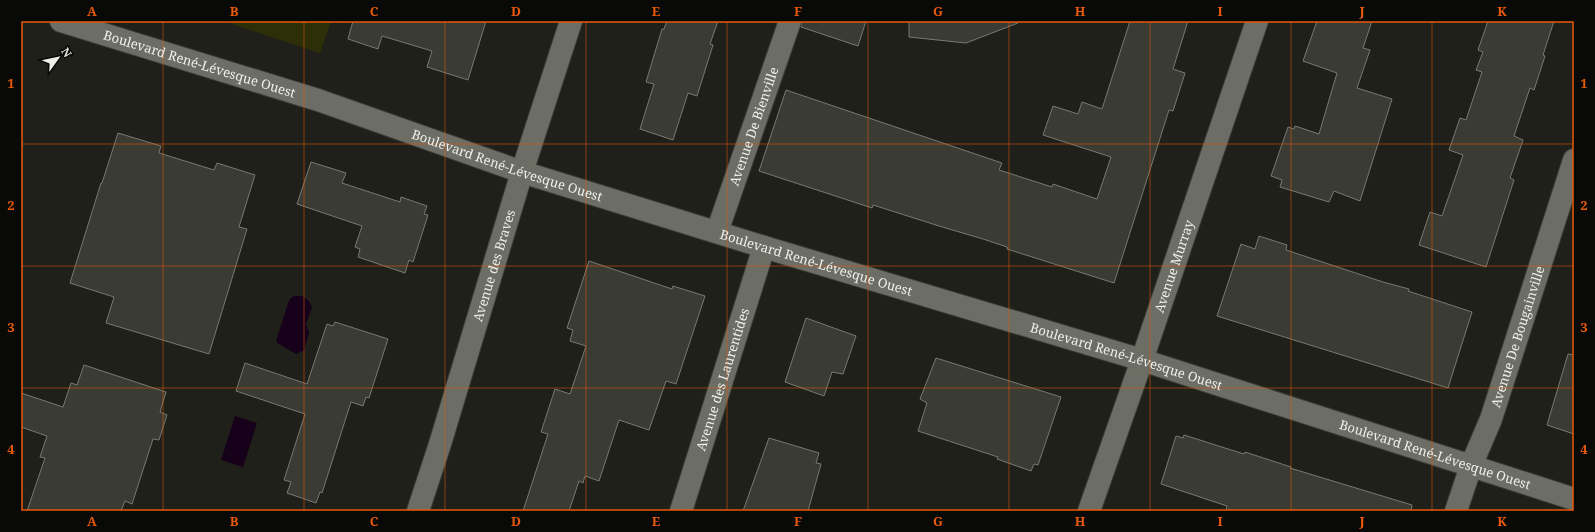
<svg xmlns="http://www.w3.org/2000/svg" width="1595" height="532" viewBox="0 0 1595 532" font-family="'Noto Serif',serif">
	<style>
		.green { fill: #2d2f09 }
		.water { fill: #17001a }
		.building { fill: #3a3b33; stroke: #787970 }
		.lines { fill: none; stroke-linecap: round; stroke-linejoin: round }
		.street-casing { stroke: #3c3c37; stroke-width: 24 }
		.secondary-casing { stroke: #3c3c37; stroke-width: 24 }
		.street { stroke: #6c6d64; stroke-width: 22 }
		.secondary { stroke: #6c6d64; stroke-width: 22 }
		.grid { fill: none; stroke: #e8590c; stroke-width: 1; stroke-opacity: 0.55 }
		.labels { text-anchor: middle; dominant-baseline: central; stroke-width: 3.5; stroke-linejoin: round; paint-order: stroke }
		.street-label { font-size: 13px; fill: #efefea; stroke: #090a07 }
		.neatline { fill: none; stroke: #e8590c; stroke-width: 1.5 }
		.grid-label { font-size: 13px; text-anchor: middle; font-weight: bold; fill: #e8590c }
	</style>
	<rect width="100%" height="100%" fill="#1f2019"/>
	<path class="green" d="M 223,21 L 331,21 L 320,53 Z"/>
	<path class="water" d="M 294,296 L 302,296 L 309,301 L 312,307 L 306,324 L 309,333 L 305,347 L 305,350 L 296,354 L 279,344 L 276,341 L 288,303 L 290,299 Z
		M 235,416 L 257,423 L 243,467 L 221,460 Z"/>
	<path class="building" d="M 353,21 L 486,21 L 468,80 L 427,67 L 432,51 L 382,36 L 378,49 L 348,39 Z
		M 667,21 L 718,21 L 710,44 L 713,45 L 697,96 L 688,93 L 673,140 L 640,129 L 654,84 L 646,82 L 662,29 L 664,29 Z
		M 802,21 L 866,21 L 858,46 L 801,27 Z
		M 909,21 L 1018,21 L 1018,23 L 966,43 L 909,37 Z
		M 1130,21 L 1188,21 L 1173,69 L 1185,73 L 1173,111 L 1169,110 L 1114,283 L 1007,249 L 1007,247 L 983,239 L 939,226 L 873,205 L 872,208 L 759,171 L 786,90 L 1002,163 L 999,170 L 1052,187 L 1053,184 L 1097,199 L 1111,157 L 1043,135 L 1053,106 L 1078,114 L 1082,102 L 1102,109 Z
		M 1317,21 L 1372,21 L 1363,48 L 1370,50 L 1357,88 L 1392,99 L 1360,201 L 1334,191 L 1329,202 L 1280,187 L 1282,180 L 1271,176 L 1288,127 L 1294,129 L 1295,126 L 1319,134 L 1337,73 L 1303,61 Z
		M 1488,21 L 1554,21 L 1543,55 L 1545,56 L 1534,90 L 1530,88 L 1514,136 L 1523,140 L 1510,178 L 1514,180 L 1486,267 L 1419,245 L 1430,212 L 1442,216 L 1463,155 L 1449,150 L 1460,118 L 1466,120 L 1482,72 L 1476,70 L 1483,52 L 1478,50 Z
		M 118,133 L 161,146 L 159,153 L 214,170 L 217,163 L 255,175 L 239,227 L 247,229 L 209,354 L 106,323 L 114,297 L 70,283 L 101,183 L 102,183 Z
		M 311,162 L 346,173 L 342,183 L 400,202 L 401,197 L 427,206 L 424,214 L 428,215 L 413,262 L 409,260 L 405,273 L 358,257 L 360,249 L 355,247 L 362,226 L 297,204 Z
		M 1259,236 L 1287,245 L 1286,250 L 1383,282 L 1409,289 L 1408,291 L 1472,312 L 1448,388 L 1217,316 L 1241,244 L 1255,249 Z
		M 589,261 L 672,289 L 673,286 L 705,296 L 676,384 L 666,381 L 649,430 L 619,420 L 599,481 L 585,476 L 583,483 L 579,481 L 569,511 L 523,511 L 548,434 L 541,432 L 555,389 L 570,394 L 586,346 L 570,341 L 573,330 L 567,328 Z
		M 806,318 L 856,336 L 843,374 L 832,372 L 824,396 L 785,382 Z
		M 335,322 L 388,339 L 369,398 L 366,397 L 363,406 L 351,402 L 322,493 L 320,492 L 316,503 L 287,493 L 291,482 L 284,480 L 305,414 L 236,391 L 245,363 L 307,384 L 327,324 L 333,326 Z
		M 1568,354 L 1574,355 L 1574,434 L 1547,425 Z
		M 936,358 L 1061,397 L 1038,465 L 1034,464 L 1031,471 L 997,459 L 998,457 L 918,431 L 927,403 L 920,399 Z
		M 84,365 L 166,392 L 160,412 L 167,415 L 159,440 L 153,439 L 132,504 L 125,501 L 121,511 L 27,511 L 45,458 L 40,457 L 47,436 L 21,427 L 21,393 L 63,407 L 71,383 L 77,385 Z
		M 1184,435 L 1244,454 L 1245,452 L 1291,467 L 1290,468 L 1412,505 L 1411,511 L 1226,511 L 1227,506 L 1161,484 L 1176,436 L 1183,438 Z
		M 769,438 L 819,453 L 816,463 L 821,464 L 808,511 L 743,511 Z"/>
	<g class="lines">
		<defs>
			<g id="street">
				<path id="s1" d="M 717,232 L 790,21"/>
				<path id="s2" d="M 418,511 L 440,444 L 522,172 L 571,21"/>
				<path id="s3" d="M 681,511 L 764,247"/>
				<path id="s4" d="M 1089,511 L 1142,360 L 1257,21"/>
				<path id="s5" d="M 1456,511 L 1471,466 L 1491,419 L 1574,160"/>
			</g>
			<g id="secondary">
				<path id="s6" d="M 61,21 L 318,100 L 522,172 L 764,247 L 1142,360 L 1574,499"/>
			</g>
		</defs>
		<use href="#street" class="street-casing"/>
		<use href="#secondary" class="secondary-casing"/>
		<use href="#street" class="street"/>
		<use href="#secondary" class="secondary"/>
	</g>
	<path class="grid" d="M 163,21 L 163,511M 304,21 L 304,511M 445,21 L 445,511M 586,21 L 586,511M 727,21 L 727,511M 868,21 L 868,511M 1009,21 L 1009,511M 1150,21 L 1150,511M 1291,21 L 1291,511M 1432,21 L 1432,511M 21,144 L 1574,144M 21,266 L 1574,266M 21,388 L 1574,388"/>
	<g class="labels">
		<g class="street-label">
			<text stroke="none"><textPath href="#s6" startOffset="145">Boulevard René-Lévesque Ouest</textPath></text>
			<text stroke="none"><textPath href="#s1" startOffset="112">Avenue De Bienville</textPath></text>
			<text stroke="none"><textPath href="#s6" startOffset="469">Boulevard René-Lévesque Ouest</textPath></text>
			<text stroke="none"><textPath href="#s6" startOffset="793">Boulevard René-Lévesque Ouest</textPath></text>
			<text stroke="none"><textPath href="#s2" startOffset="257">Avenue des Braves</textPath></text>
			<text stroke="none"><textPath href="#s4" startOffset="259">Avenue Murray</textPath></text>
			<text stroke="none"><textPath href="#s5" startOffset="185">Avenue De Bougainville</textPath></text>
			<text stroke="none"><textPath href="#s6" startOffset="1117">Boulevard René-Lévesque Ouest</textPath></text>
			<text stroke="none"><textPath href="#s3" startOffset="138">Avenue des Laurentides</textPath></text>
			<text stroke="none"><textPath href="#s6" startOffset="1441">Boulevard René-Lévesque Ouest</textPath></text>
		</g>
	</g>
	<rect width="1595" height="532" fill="none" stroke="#090a07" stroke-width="44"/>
	<g transform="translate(58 58) rotate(57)" stroke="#090a07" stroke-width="3" paint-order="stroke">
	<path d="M0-3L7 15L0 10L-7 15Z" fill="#efefea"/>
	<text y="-6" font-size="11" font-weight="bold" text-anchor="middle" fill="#efefea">N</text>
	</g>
	<rect x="22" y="22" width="1551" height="488" class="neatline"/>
	<g class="grid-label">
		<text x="92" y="16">A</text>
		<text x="234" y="16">B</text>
		<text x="374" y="16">C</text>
		<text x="516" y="16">D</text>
		<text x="656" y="16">E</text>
		<text x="798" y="16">F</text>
		<text x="938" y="16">G</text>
		<text x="1080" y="16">H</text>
		<text x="1220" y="16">I</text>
		<text x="1362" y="16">J</text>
		<text x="1502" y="16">K</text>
		<text x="11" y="88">1</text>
		<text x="1584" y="88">1</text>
		<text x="11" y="210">2</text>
		<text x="1584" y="210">2</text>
		<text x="11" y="332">3</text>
		<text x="1584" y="332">3</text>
		<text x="11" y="454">4</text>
		<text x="1584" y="454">4</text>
		<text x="92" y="526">A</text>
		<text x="234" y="526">B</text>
		<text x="374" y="526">C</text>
		<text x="516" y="526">D</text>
		<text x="656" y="526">E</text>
		<text x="798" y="526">F</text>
		<text x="938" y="526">G</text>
		<text x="1080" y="526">H</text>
		<text x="1220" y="526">I</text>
		<text x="1362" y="526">J</text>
		<text x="1502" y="526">K</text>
	</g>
</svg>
